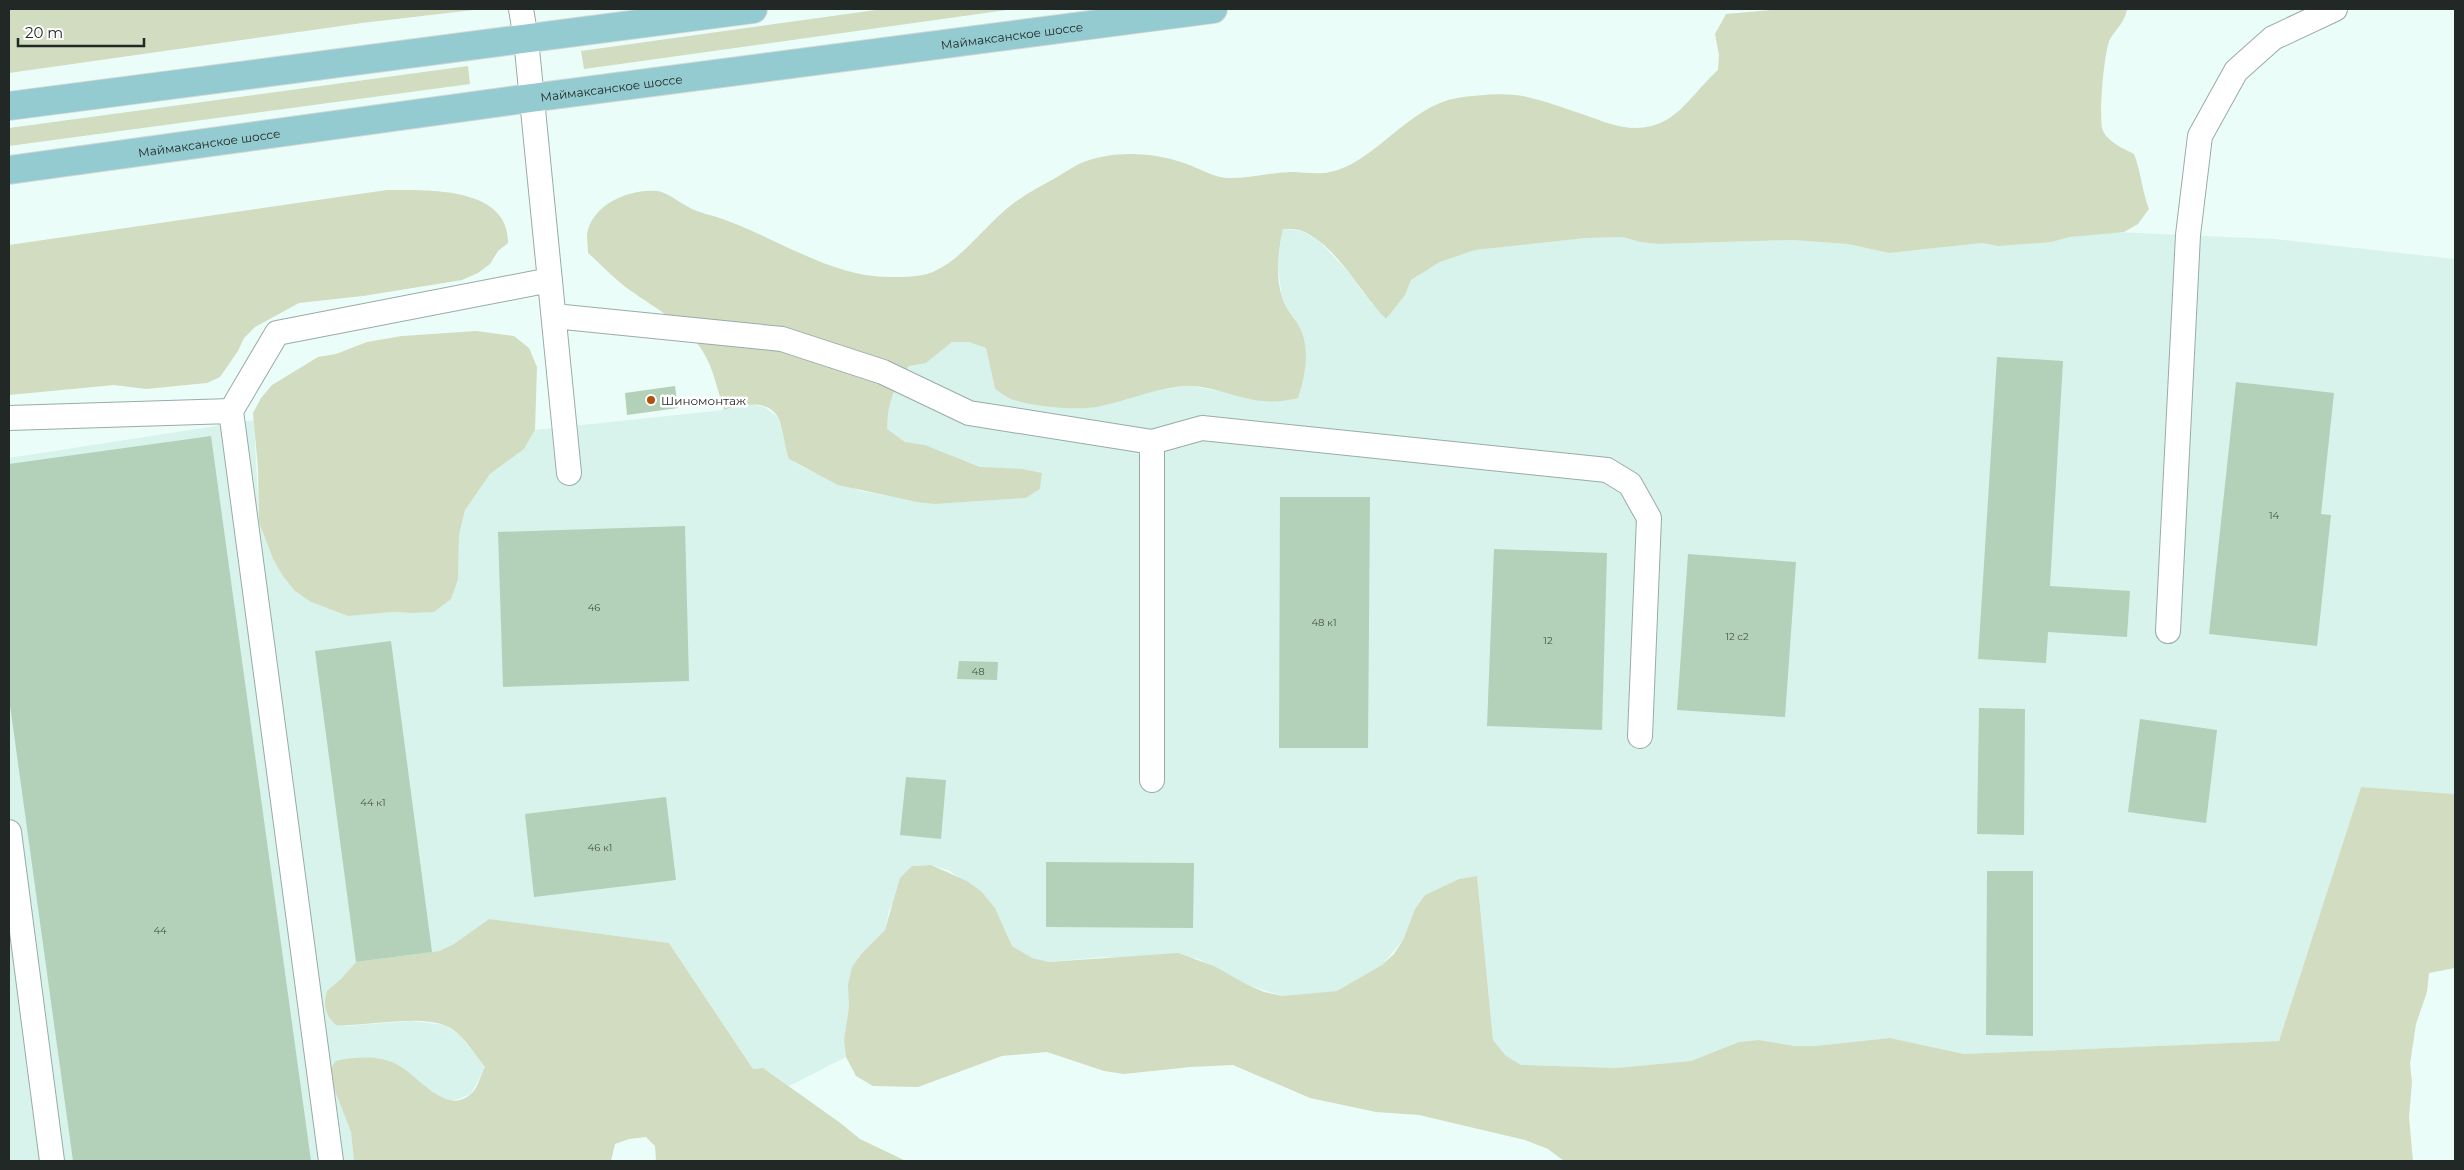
<svg xmlns="http://www.w3.org/2000/svg" width="2464" height="1170" viewBox="0 0 2464 1170" font-family="Montserrat,sans-serif">
	<style>
		.built { fill: #d7f3eb }
		.green { fill: #d1dcc0 }
		.building { fill: #b2d1b8 }
		.lines { fill: none; stroke-linecap: round; stroke-linejoin: round }
		.lane-casing { stroke: #9aaba6; stroke-width: 26 }
		.primary-casing { stroke: #d7d8d8; stroke-width: 30 }
		.lane { stroke: #fff; stroke-width: 24 }
		.primary { stroke: #94cbd0; stroke-width: 28 }
		.poi-dot { fill: #b15010; stroke: #fff; stroke-width: 2 }
		.labels { text-anchor: middle; dominant-baseline: central; stroke-width: 5; stroke-linejoin: round; paint-order: stroke }
		.number-label { font-size: 10px; fill: #46524a }
		.street-label { font-size: 12px; fill: #222826; stroke: #fff }
		.poi-label { font-size: 12px; fill: #222826; stroke: #fff; text-anchor: start }
	</style>
	<rect width="100%" height="100%" fill="#ebfdf8"/>
	<path class="built" d="M 1997,227 L 2275,239 L 2455,259 L 2455,794 L 2361,787 L 2279,1041 L 1964,1054 L 1890,1038 L 1815,1046 L 1795,1046 L 1759,1040 L 1739,1042 L 1691,1061 L 1616,1068 L 1521,1065 L 1505,1055 L 1493,1040 L 1477,876 L 1459,879 L 1425,895 L 1415,909 L 1403,940 L 1382,965 L 1338,991 L 1282,996 L 1246,984 L 1197,958 L 1103,957 L 1049,962 L 1031,958 L 1012,946 L 995,908 L 982,892 L 948,870 L 931,865 L 912,866 L 889,911 L 885,930 L 862,953 L 848,985 L 849,1007 L 844,1040 L 846,1057 L 789,1086 L 763,1068 L 753,1069 L 669,943 L 489,919 L 454,944 L 439,951 L 356,962 L 341,979 L 327,991 L 347,1026 L 411,1021 L 445,1025 L 460,1036 L 485,1067 L 471,1094 L 455,1100 L 446,1100 L 437,1096 L 429,1089 L 330,1078 L 351,1132 L 354,1161 L 9,1161 L 9,458 L 254,420 L 259,522 L 273,559 L 295,591 L 311,602 L 348,616 L 393,612 L 413,613 L 434,612 L 458,579 L 459,535 L 465,510 L 490,474 L 524,449 L 535,430 L 724,410 L 747,403 L 764,407 L 778,417 L 789,459 L 804,468 L 860,491 L 935,504 L 1026,498 L 1040,489 L 1042,473 L 980,467 L 925,445 L 905,442 L 887,429 L 887,411 L 891,394 L 909,366 L 926,363 L 952,342 L 969,342 L 986,348 L 995,389 L 1010,398 L 1049,406 L 1085,408 L 1104,406 L 1151,391 L 1189,386 L 1227,392 L 1262,401 L 1301,330 L 1289,314 L 1282,297 L 1277,261 L 1283,229 L 1301,231 L 1318,240 L 1348,272 L 1373,305 L 1405,295 L 1411,280 L 1440,262 L 1475,250 L 1586,238 L 1623,237 L 1640,242 L 1658,244 L 1792,240 L 1848,244 L 1889,253 L 1982,243 L 1997,246 Z"/>
	<path class="green" d="M 9,9 L 482,9 L 362,23 L 9,73 Z
		M 883,9 L 1014,9 L 584,69 L 581,51 Z
		M 1782,9 L 2127,9 C 2125,22 2117,28 2110,39 C 2104,50 2098,120 2103,131 C 2108,142 2124,149 2134,154 C 2141,172 2142,191 2149,209 L 2138,224 L 2124,232 L 2069,237 L 2051,242 L 1998,246 L 1982,243 L 1889,253 L 1848,244 L 1792,240 L 1658,244 L 1640,242 L 1623,237 L 1586,238 L 1475,250 L 1440,262 L 1411,280 L 1405,295 L 1386,319 C 1360,293 1337,245 1302,231 C 1297,229 1289,229 1283,229 C 1278,251 1275,274 1282,297 C 1286,311 1296,319 1301,330 C 1310,352 1305,377 1298,398 C 1286,401 1275,402 1263,401 C 1238,399 1215,386 1188,386 C 1160,387 1134,398 1106,405 C 1081,412 1037,407 1011,399 C 1006,397 1000,392 995,389 L 986,348 L 969,342 L 952,342 L 926,363 L 909,366 C 894,386 887,404 887,429 L 905,442 L 925,445 L 980,467 L 1022,469 L 1042,473 L 1040,489 L 1026,498 L 935,504 L 917,502 L 838,485 L 789,459 C 786,451 781,422 778,417 C 767,398 740,405 724,410 C 718,393 715,375 707,359 C 693,329 660,311 634,293 C 618,283 603,266 588,253 C 588,247 587,240 587,234 C 592,204 630,188 658,191 C 669,193 681,204 692,209 C 703,214 716,216 728,221 C 780,240 834,278 891,277 C 904,277 923,277 935,271 C 961,259 981,231 1003,212 C 1019,197 1038,188 1057,177 C 1064,173 1071,168 1079,164 C 1113,149 1158,152 1192,166 C 1204,171 1214,177 1228,178 C 1249,179 1271,172 1292,172 C 1305,172 1317,175 1330,172 C 1373,164 1409,106 1457,98 C 1479,95 1505,92 1527,97 C 1545,101 1564,108 1582,114 C 1611,124 1637,137 1668,119 C 1684,110 1703,83 1718,70 L 1719,55 L 1715,34 L 1726,14 Z
		M 468,66 L 470,84 L 9,146 L 9,128 Z
		M 387,190 C 427,190 509,186 508,243 L 498,251 L 490,264 L 478,273 L 462,280 L 363,296 L 299,303 L 255,327 L 244,338 L 238,351 L 220,377 L 207,383 L 146,389 L 114,385 L 9,395 L 9,245 Z
		M 476,331 L 514,336 L 529,348 L 537,367 L 535,430 L 524,449 L 490,474 L 465,510 L 459,535 L 458,579 L 451,599 L 434,612 L 413,613 L 393,612 L 348,616 L 311,602 L 295,591 L 283,576 L 273,559 L 259,522 L 258,468 L 253,413 L 261,398 L 272,385 L 318,357 L 336,354 L 367,342 L 402,336 Z
		M 2361,787 L 2455,794 L 2455,968 L 2429,973 L 2427,992 L 2416,1024 L 2410,1064 L 2412,1082 L 2409,1117 L 2413,1161 L 1564,1161 L 1548,1149 L 1525,1140 L 1419,1115 L 1376,1112 L 1310,1098 L 1233,1065 L 1190,1067 L 1124,1074 L 1104,1071 L 1047,1052 L 1002,1056 L 918,1087 L 873,1086 L 856,1076 L 846,1057 L 844,1040 L 849,1007 L 848,985 L 852,967 L 862,953 L 885,930 L 900,878 L 912,866 L 931,865 L 967,881 L 982,892 L 995,908 L 1012,946 L 1032,958 L 1049,962 L 1178,953 L 1214,966 L 1246,984 L 1264,992 L 1282,996 L 1337,991 L 1382,965 L 1394,954 L 1403,940 L 1415,909 L 1425,895 L 1459,879 L 1477,876 L 1493,1040 L 1505,1055 L 1521,1065 L 1616,1068 L 1691,1061 L 1739,1042 L 1759,1040 L 1795,1046 L 1815,1046 L 1890,1038 L 1964,1054 L 2279,1041 Z
		M 489,919 L 669,943 L 753,1069 L 763,1068 L 839,1122 L 860,1139 L 906,1161 L 656,1161 L 655,1146 L 646,1137 L 629,1139 L 615,1144 L 611,1161 L 354,1161 L 351,1132 L 330,1078 L 331,1068 L 336,1061 C 354,1057 378,1055 396,1064 C 417,1074 446,1117 471,1094 C 478,1088 480,1076 485,1067 C 475,1055 465,1038 452,1029 C 426,1012 367,1027 336,1025 C 325,1015 323,1005 327,991 L 341,979 L 356,962 L 439,951 L 454,944 Z"/>
	<path class="building" d="M 1997,357 L 2063,361 L 2050,586 L 2130,591 L 2127,637 L 2048,632 L 2046,663 L 1978,659 Z
		M 2236,382 L 2334,393 L 2321,514 L 2331,515 L 2317,646 L 2209,634 Z
		M 675,386 L 678,408 L 627,415 L 625,393 Z
		M 211,436 L 311,1161 L 73,1161 L 9,698 L 9,464 Z
		M 1280,497 L 1370,497 L 1368,748 L 1279,748 Z
		M 685,526 L 689,681 L 503,687 L 498,532 Z
		M 1494,549 L 1607,553 L 1602,730 L 1487,726 Z
		M 1688,554 L 1796,562 L 1785,717 L 1677,710 Z
		M 391,641 L 432,952 L 356,962 L 315,651 Z
		M 959,661 L 998,662 L 997,680 L 957,679 Z
		M 1979,708 L 2025,709 L 2024,835 L 1977,834 Z
		M 2140,719 L 2217,730 L 2206,823 L 2128,812 Z
		M 906,777 L 946,780 L 941,839 L 900,835 Z
		M 666,797 L 676,880 L 534,897 L 525,814 Z
		M 1046,862 L 1194,863 L 1193,928 L 1046,927 Z
		M 1987,871 L 2033,871 L 2033,1036 L 1986,1035 Z"/>
	<g class="lines">
		<defs>
			<path id="lane" d="M 521,9 L 526,39 L 569,473
				M 554,316 L 782,339 L 883,372 L 969,413 L 1152,442 L 1202,428 L 1607,470 L 1630,484 L 1649,518 L 1640,736
				M 9,418 L 231,411
				M 2168,631 L 2188,235 L 2200,136 L 2236,71 L 2273,38 L 2335,9
				M 1152,780 L 1152,442
				M 9,832 L 52,1161
				M 331,1161 L 231,411 L 277,333 L 550,280"/>
			<g id="primary">
				<path d="M 9,106 L 753,9"/>
				<path id="s1" d="M 9,170 L 531,98 L 1213,9"/>
			</g>
		</defs>
		<use href="#lane" class="lane-casing"/>
		<use href="#primary" class="primary-casing"/>
		<use href="#lane" class="lane"/>
		<use href="#primary" class="primary"/>
	</g>
	<circle class="poi-dot" cx="651" cy="400" r="5"/>
	<g class="labels">
		<g class="number-label">
			<text x="2274" y="515">14</text>
			<text x="594" y="607">46</text>
			<text x="1324" y="622">48 к1</text>
			<text x="1737" y="636">12 с2</text>
			<text x="1548" y="640">12</text>
			<text x="978" y="671">48</text>
			<text x="373" y="802">44 к1</text>
			<text x="600" y="847">46 к1</text>
			<text x="160" y="930">44</text>
		</g>
		<g class="street-label">
			<text stroke="none"><textPath href="#s1" startOffset="1012">Маймаксанское шоссе</textPath></text>
			<text stroke="none"><textPath href="#s1" startOffset="608">Маймаксанское шоссе</textPath></text>
			<text stroke="none"><textPath href="#s1" startOffset="202">Маймаксанское шоссе</textPath></text>
		</g>
		<g class="poi-label">
			<text x="661" y="400">Шиномонтаж</text>
		</g>
	</g>
	<rect width="2464" height="1170" fill="none" stroke="#222826" stroke-width="20"/>
	<path d="M18 38v8h126v-8" fill="none" stroke="#222826" stroke-width="2.5"/>
	<text x="25" y="38" font-size="15" fill="#222826" stroke="#ffffff" stroke-width="4" paint-order="stroke">20 m</text>
</svg>
